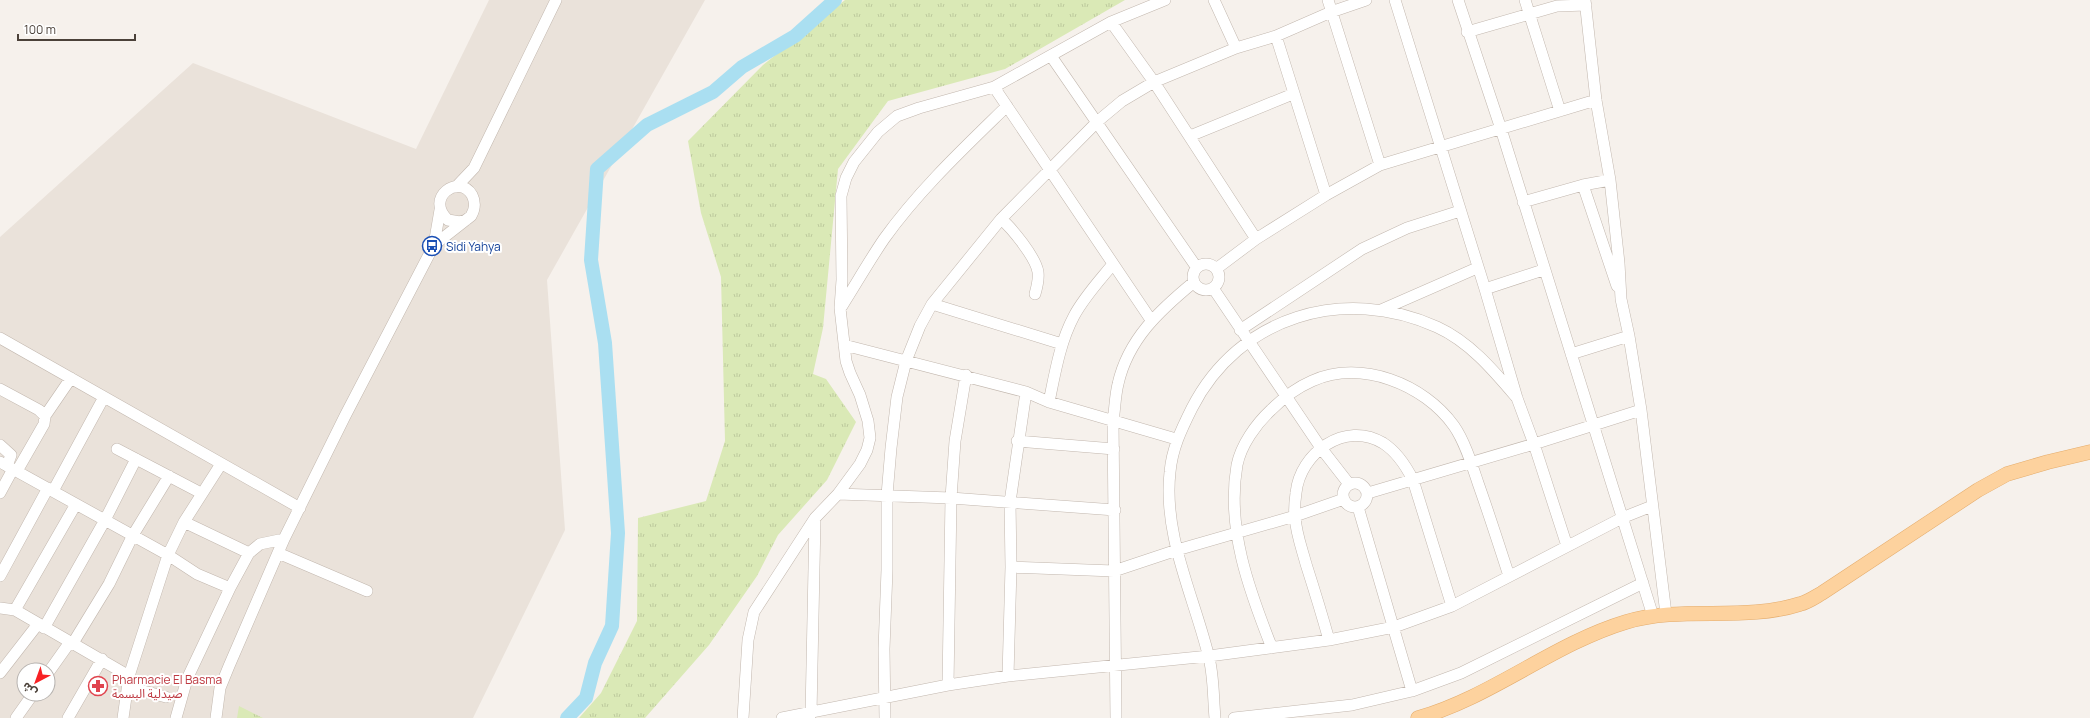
<svg xmlns="http://www.w3.org/2000/svg" width="2090" height="718" viewBox="0 0 2090 718" font-family="Manrope,'Noto Sans Arabic',sans-serif">
	<style>
		.residential { fill: #eae2da; fill-rule: evenodd }
		.grass { fill: url(#grass-tufts) }
		.lines { fill: none; stroke-linecap: round; stroke-linejoin: round }
		.river { stroke: #aadff1; stroke-width: 14 }
		.minor-casing { stroke: #c2b7ae; stroke-width: 12 }
		.major-casing { stroke: #e4ac6c; stroke-width: 15 }
		.minor { stroke: #fff; stroke-width: 11 }
		.major { stroke: #fdd29e; stroke-width: 14 }
		.labels { text-anchor: middle; dominant-baseline: central; stroke-width: 4; stroke-linejoin: round; paint-order: stroke }
		.transit-label { font-size: 12px; fill: #164399; stroke: #fff; text-anchor: start }
		.health-label { font-size: 12px; fill: #be3a42; stroke: #fff; text-anchor: start }
	</style>
	<defs>
		<pattern id="grass-tufts" width="24" height="20" patternUnits="userSpaceOnUse"><rect width="24" height="20" fill="#dae9b6"/><path d="M3 7l-1-3M5 7V3M7 7l1-3M15 17l-1-3M17 17v-4M19 17l1-3" fill="none" stroke="#bdc99d"/></pattern>
	</defs>
	<rect width="100%" height="100%" fill="#f6f1ec"/>
	<path class="residential" d="M 489,0 L 705,0 L 547,280 L 565,530 L 473,718 L 0,718 L 0,237 L 193,63 L 416,149 ZM 24,670 L 48,670 L 48,694 L 24,694 Z"/>
	<path class="grass" d="M 845,0 L 1125,0 L 1005,69 L 888,101 L 838,169 L 823,328 L 813,374 L 826,379 L 856,422 L 827,480 L 778,535 L 757,576 L 709,645 L 645,718 L 579,718 L 601,693 L 637,621 L 638,518 L 706,501 L 725,441 L 721,277 L 701,213 L 688,141 L 763,65 Z
		M 239,706 L 263,718 L 237,718 Z"/>
	<g class="lines">
		<path class="river" d="M 567,718 L 586,698 L 595,663 L 612,626 L 618,533 L 605,343 L 591,260 L 597,169 L 647,125 L 713,92 L 742,67 L 795,36 L 835,0"/>
		<defs>
			<path id="minor" d="M 1214,0 L 1236,48
				M 1328,0 L 1380,165
				M 1395,0 L 1485,289 L 1517,398 L 1534,444 L 1567,546
				M 1458,0 L 1501,129 L 1653,616
				M 1525,0 L 1560,111
				M 1585,0 L 1596,100 L 1610,180 L 1619,263 L 1621,299 L 1629,336 L 1641,410 L 1666,614
				M 1111,22 L 1154,82 L 1256,239
				M 1467,32 L 1557,6 L 1586,5
				M 1276,36 L 1326,195
				M 1051,56 L 1197,268
				M 994,87 L 1151,320
				M 1190,136 L 1293,94
				M 1610,180 L 1583,185 L 1617,286
				M 456,187 L 474,168 L 556,0
				M 1523,202 L 1583,185
				M 1001,219 C 1012,228 1036,258 1038,272 C 1039,279 1037,287 1035,294
				M 434,245 L 440,210
				M1193 277a13 13 0 1 1 26 0a13 13 0 1 1-26 0Z
				M 1216,269 L 1256,239 L 1326,195 L 1380,165 L 1596,100
				M 1213,288 L 1321,448 L 1349,484
				M 1485,289 L 1543,270
				M 932,304 L 1062,344
				M 842,306 C 856,284 869,261 884,239 C 919,190 964,148 1007,106
				M 1381,310 L 1477,268
				M 1240,330 L 1362,249 L 1407,228 L 1460,211
				M 0,338 L 300,508
				M 844,345 L 1026,392 L 1049,402 L 1176,439
				M 1571,354 L 1629,336
				M 0,389 L 39,410 L 45,416 L 44,424 L 17,471
				M 1049,402 C 1055,373 1060,342 1074,316 C 1084,297 1100,280 1113,264
				M 45,416 L 71,378
				M 1017,441 L 1114,449
				M 0,445 L 11,455 L 7,466
				M 117,449 L 201,493
				M 0,462 L 168,555 L 197,574 L 230,588
				M1343 495a12 12 0 1 1 24 0a12 12 0 1 1-24 0Z
				M 53,491 L 104,397
				M 0,493 L 13,469
				M 1368,493 L 1534,444 L 1641,410
				M 838,494 L 951,498 L 1115,510
				M 1358,507 L 1412,691
				M 184,522 L 249,553
				M 278,553 L 367,591
				M 1011,567 L 1114,571 L 1177,550 L 1295,516 L 1344,499
				M 0,576 L 48,488
				M 0,608 L 15,610 L 129,676
				M 15,610 L 76,504
				M 44,628 L 105,520 L 136,459
				M 1329,640 C 1322,615 1314,589 1306,564 C 1302,549 1296,533 1295,517 C 1294,509 1295,500 1296,493 C 1300,453 1345,420 1383,443 C 1397,452 1406,466 1413,480 L 1452,606
				M 73,643 L 109,584 L 133,535 L 169,476
				M 1272,648 C 1249,590 1226,528 1237,465 C 1241,445 1256,424 1271,410 C 1283,398 1296,388 1312,381 C 1361,359 1424,384 1454,426 C 1465,442 1472,465 1478,483 C 1489,514 1499,545 1509,576
				M 0,673 L 38,624
				M 48,673 L 70,642
				M 1008,676 L 1011,567 L 1010,502 L 1026,392
				M 948,685 L 951,498 L 955,441 L 966,375
				M 128,687 L 166,697
				M 811,714 L 815,519
				M 16,718 L 33,694
				M 68,718 L 102,659
				M 123,718 L 129,676 L 168,555 L 184,522 L 221,464
				M 176,718 L 187,679 L 230,588 L 249,553 L 260,544 L 284,539
				M 216,718 L 220,688 L 229,666 L 284,539 L 345,416 L 434,245 L 471,216 C 475,209 476,203 472,195 C 459,173 424,198 448,220 L 460,222 L 466,220
				M 743,718 L 748,640 L 754,612 L 815,518 L 838,494 L 860,464 L 867,450 L 870,438 L 868,421 L 860,395 L 850,373 L 846,361 L 840,308 L 842,280 L 841,196 L 846,178 L 854,162 L 878,132 L 897,116 L 919,108 L 994,87 L 1111,22 L 1165,0
				M 782,718 L 948,685 L 1008,676 L 1209,656 L 1329,640 L 1394,627 L 1452,606 L 1622,518 L 1652,506
				M 885,718 L 884,649 L 887,570 L 887,495 L 891,448 L 897,397 L 906,361 L 920,326 L 932,304 L 1001,219 L 1098,121 L 1122,101 L 1154,82 L 1236,48 L 1276,36 L 1331,12 L 1366,0
				M 1116,718 L 1113,421 C 1115,409 1115,396 1118,384 C 1128,339 1160,310 1194,282
				M 1215,718 C 1213,697 1214,674 1208,654 C 1193,594 1163,535 1170,472 C 1172,449 1181,430 1192,408 C 1239,316 1344,285 1437,327 C 1470,342 1494,371 1517,398
				M 1234,718 L 1352,705 L 1412,691 L 1461,673 L 1643,583"/>
			<path id="major" d="M 1418,718 C 1492,697 1553,644 1626,622 C 1683,605 1744,622 1800,604 C 1808,602 1815,597 1822,593 L 1978,490 L 2007,474 L 2048,462 L 2090,452"/>
		</defs>
		<use href="#minor" class="minor-casing"/>
		<use href="#major" class="major-casing"/>
		<use href="#minor" class="minor"/>
		<use href="#major" class="major"/>
	</g>
	<defs>
		<symbol id="bus-ring" viewBox="-11 -11 22 22"><circle r="9.5" fill="#fff" stroke="#1a4fb4" stroke-width="1.5"/><path d="M-5-6H5V4H4V6H2V4H-2V6H-4V4H-5ZM-3.5-4V0h7V-4ZM-3.5 1.2v1.5H-2V1.2ZM2 1.2v1.5H3.5V1.2Z" fill="#1a4fb4"/></symbol>
		<symbol id="pharmacy-ring" viewBox="-11 -11 22 22"><circle r="9.5" fill="#fff" stroke="#e0444e" stroke-width="1.5"/><path d="M-2-6h4v4h4v4h-4v4h-4v-4h-4v-4h4Z" fill="#e0444e"/></symbol>
	</defs>
	<g fill-rule="evenodd">
		<use href="#bus-ring" x="421" y="235" width="22" height="22"/>
		<use href="#pharmacy-ring" x="87" y="675" width="22" height="22"/>
	</g>
	<g class="labels">
		<g class="transit-label">
			<text x="446" y="246">Sidi Yahya</text>
		</g>
		<g class="health-label">
			<text x="112" y="679">Pharmacie El Basma<tspan x="112" dy="14">صيدلية البسمة</tspan></text>
		</g>
	</g>
	<g transform="translate(36 682) rotate(221)"><circle r="19" fill="#ffffff" stroke="#b7b3b0"/>
	<path d="M0-3L7 15L0 10L-7 15Z" fill="#f82124"/>
	<text y="-6" font-size="11" font-weight="bold" text-anchor="middle" fill="#4b4139">ش</text>
	</g>
	<path d="M18 34v6h117v-6" fill="none" stroke="#4b4139" stroke-width="2"/>
	<text x="24" y="34" font-size="12" fill="#4b4139" stroke="#ffffff" stroke-width="3" paint-order="stroke">100 m</text>
</svg>
